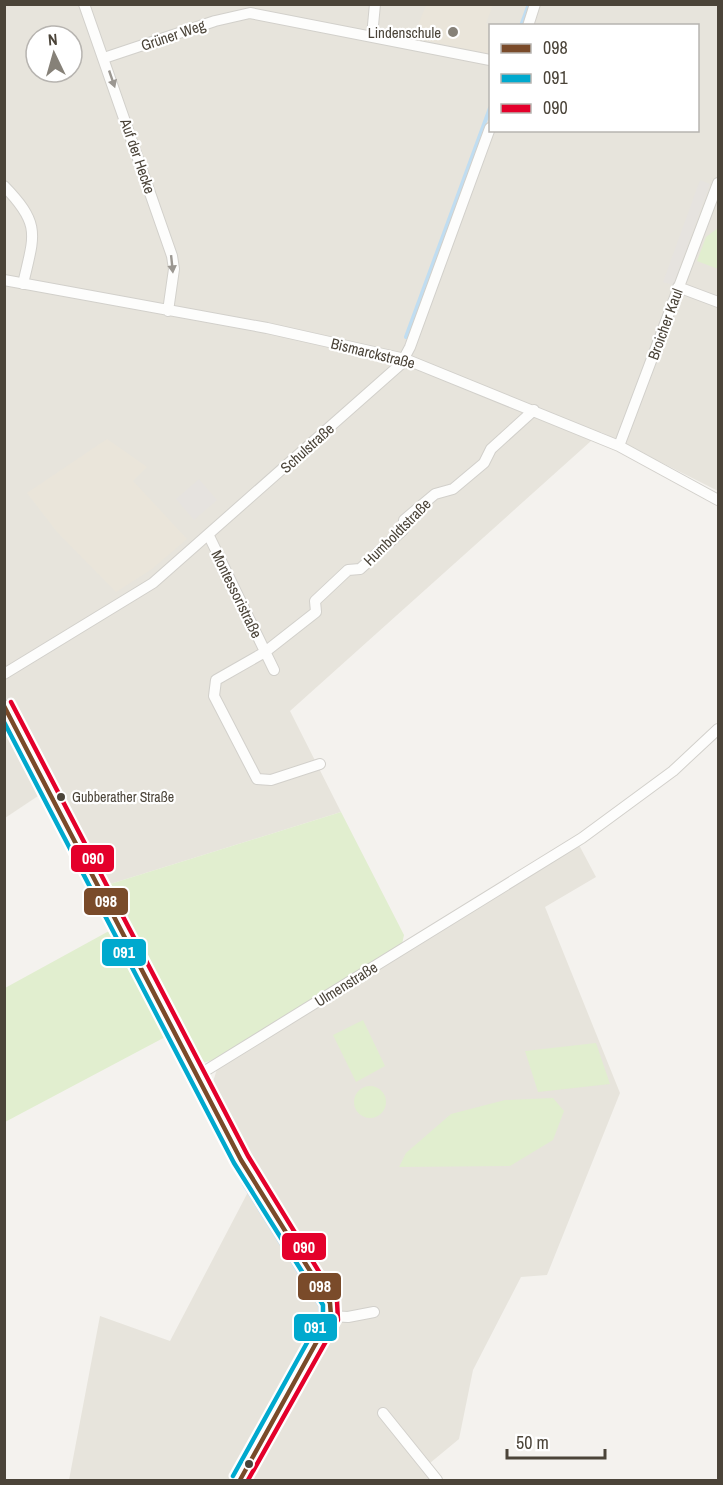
<svg xmlns="http://www.w3.org/2000/svg" width="723" height="1485" viewBox="0 0 723 1485" font-family="'Archivo Narrow',sans-serif">
	<style>
		.residential { fill: #e7e4dc; fill-rule: evenodd }
		.education { fill: #eae5da }
		.green { fill: #e1eecf }
		.parking { fill: #e6e3df }
		.lines { fill: none; stroke-linecap: round; stroke-linejoin: round }
		.stream { stroke: #c0ddf1; stroke-width: 4 }
		.minor-casing { stroke: #d2d0cb; stroke-width: 12 }
		.minor { stroke: #fdfdfc; stroke-width: 10 }
		.bus-1-casing { stroke: #fff; stroke-width: 9 }
		.bus-2-casing { stroke: #fff; stroke-width: 9 }
		.bus-3-casing { stroke: #fff; stroke-width: 9 }
		.bus-1 { stroke: #7a4b2a; stroke-width: 4.5 }
		.bus-2 { stroke: #00a9ce; stroke-width: 4.5 }
		.bus-3 { stroke: #e4002b; stroke-width: 4.5 }
		.oneway { fill: #9b9791 }
		.poi-dot { fill: #868178; stroke: #fff; stroke-width: 2 }
		.bus-dot { fill: #4b4439; stroke: #fff; stroke-width: 2 }
		.labels { text-anchor: middle; dominant-baseline: central; stroke-width: 4.5; stroke-linejoin: round; paint-order: stroke }
		.bus-label { font-size: 14px; fill: #4b4439; stroke: #fff; text-anchor: start }
		.poi-label { font-size: 15px; fill: #4b4439; stroke: #fff; text-anchor: end }
		.street-label { font-size: 15px; fill: #4b4439; stroke: #fff }
		.line-badge { stroke: #fff; stroke-width: 2 }
		.badge-label { font-size: 16px; text-anchor: middle; font-weight: bold; fill: #fff }
	</style>
	<rect width="100%" height="100%" fill="#f4f2ee"/>
	<path class="residential" d="M 5,5 L 718,5 L 718,491 L 601,432 L 290,711 L 341,812 L 107,885 L 58,791 L 38,796 L 5,818 ZM 490,26 L 698,26 L 698,130 L 490,130 ZM 36,36 L 72,36 L 72,72 L 36,72 Z
		M 579,845 L 596,877 L 545,907 L 620,1093 L 547,1275 L 521,1277 L 473,1370 L 459,1439 L 424,1468 L 433,1480 L 69,1480 L 100,1316 L 170,1341 L 258,1173 L 211,1088 L 218,1066 Z"/>
	<path class="education" d="M 426,5 L 493,5 L 486,23 L 491,26 L 490,54 L 413,38 Z
		M 107,439 L 147,467 L 133,481 L 187,539 L 152,569 L 116,592 L 57,532 L 27,493 Z"/>
	<path class="green" d="M 718,228 L 718,269 L 697,261 L 706,237 Z
		M 341,812 L 404,935 L 402,944 L 213,1060 L 199,1064 L 107,885 Z
		M 109,931 L 136,974 L 169,1035 L 5,1122 L 5,988 Z
		M 363,1020 L 385,1066 L 356,1082 L 333,1035 Z
		M 596,1043 L 610,1084 L 538,1092 L 525,1051 Z
		M354 1102a16 16 0 1 1 32 0a16 16 0 1 1-32 0Z
		M 553,1098 L 564,1111 L 553,1140 L 510,1166 L 399,1167 L 406,1153 L 451,1114 L 505,1100 Z"/>
	<path class="parking" d="M 700,180 L 710,184 L 673,285 L 663,282 Z
		M 199,479 L 217,500 L 194,520 L 176,499 Z"/>
	<g class="lines">
		<path class="stream" d="M 521,26 L 529,4
			M 406,337 L 490,108
			M 4,722 L 131,969
			M 139,983 L 150,1003
			M 155,1014 L 245,1186 L 320,1306 L 320,1323 L 307,1349"/>
		<defs>
			<path id="minor" d="M 84,4 L 172,256 L 174,269 L 168,311
				M 528,26 L 535,4
				M 372,36 L 375,4
				M 104,58 L 215,21 L 250,13 L 490,60
				M 4,186 C 42,225 34,235 23,284
				M 4,280 L 267,328 L 405,359 L 619,446 L 718,500
				M 678,287 L 718,302
				M 619,446 L 718,183
				M 209,536 L 274,670
				M 4,674 L 153,583 L 401,364 L 410,347 L 490,128
				M 4,705 L 241,1160 L 330,1303 L 331,1316 L 240,1480
				M 320,764 L 271,780 L 257,779 L 214,696 L 216,680 L 265,652 L 316,612 L 315,601 L 348,570 L 360,569 L 403,530 L 404,520 L 435,494 L 453,489 L 484,463 L 491,449 L 534,410
				M 197,1076 L 582,838 L 673,771 L 718,729
				M 331,1316 L 348,1317 L 374,1312
				M 383,1413 L 437,1480"/>
		</defs>
		<use href="#minor" class="minor-casing"/>
		<use href="#minor" class="minor"/>
		<defs>
			<path id="bus-1" d="M 4,706 L 241,1160 L 330,1303 L 331,1316 L 240,1480"/>
			<path id="bus-2" d="M 4,722 L 234,1163 L 323,1305 L 323,1314 L 233,1476"/>
			<path id="bus-3" d="M 11,702 L 248,1156 L 337,1301 L 338,1320 L 248,1480"/>
		</defs>
		<use href="#bus-1" class="bus-1-casing"/>
		<use href="#bus-2" class="bus-2-casing"/>
		<use href="#bus-3" class="bus-3-casing"/>
		<use href="#bus-1" class="bus-1"/>
		<use href="#bus-2" class="bus-2"/>
		<use href="#bus-3" class="bus-3"/>
	</g>
	<defs><path id="oneway-solid" d="M-6-.8H1V-3.2L6.5 0L1 3.2V.8H-6Z" transform="scale(1.5)"/></defs>
	<g class="oneway">
		<use href="#oneway-solid" transform="translate(112 79) rotate(71)"/>
		<use href="#oneway-solid" transform="translate(172 264) rotate(84)"/>
	</g>
	<circle class="poi-dot" cx="453" cy="32" r="6"/>
	<g class="bus-dot">
		<circle cx="61" cy="797" r="5"/>
		<circle cx="249" cy="1464" r="5"/>
	</g>
	<g class="labels">
		<g class="bus-label">
			<text x="72" y="797">Gubberather Straße</text>
		</g>
		<g class="poi-label">
			<text x="441" y="32">Lindenschule</text>
		</g>
		<g class="street-label">
			<text transform="translate(173 35) rotate(-19)">Grüner Weg</text>
			<text transform="translate(138 156) rotate(71)">Auf der Hecke</text>
			<text transform="translate(665 324) rotate(-70)">Broicher Kaul</text>
			<text transform="translate(373 353) rotate(14)">Bismarckstraße</text>
			<text transform="translate(307 448) rotate(-42)">Schulstraße</text>
			<text transform="translate(397 532) rotate(-45)">Humboldtstraße</text>
			<text transform="translate(237 594) rotate(64)">Montessoristraße</text>
			<text transform="translate(346 984) rotate(-32)">Ulmenstraße</text>
		</g>
	</g>
	<g class="line-badge">
		<rect x="70" y="844" width="45" height="29" rx="6" fill="#e4002b"/>
		<rect x="83" y="887" width="46" height="29" rx="6" fill="#7a4b2a"/>
		<rect x="101" y="938" width="46" height="29" rx="6" fill="#00a9ce"/>
		<rect x="281" y="1232" width="46" height="29" rx="6" fill="#e4002b"/>
		<rect x="297" y="1272" width="45" height="29" rx="6" fill="#7a4b2a"/>
		<rect x="293" y="1313" width="45" height="29" rx="6" fill="#00a9ce"/>
	</g>
	<g class="badge-label">
		<text x="93" y="864">090</text>
		<text x="106" y="907">098</text>
		<text x="124" y="958">091</text>
		<text x="304" y="1253">090</text>
		<text x="320" y="1292">098</text>
		<text x="315" y="1333">091</text>
	</g>
	<rect width="723" height="1485" fill="none" stroke="#4b4439" stroke-width="12"/>
	<rect x="489" y="24" width="210" height="108" fill="#ffffff" stroke="#b7b4b0" stroke-width="1.5"/>
	<rect x="501" y="44" width="30" height="9" fill="#7a4b2a" stroke="#b7b4b0" stroke-width="1.5"/>
	<text x="543" y="54" font-size="18" fill="#4b4439">098</text>
	<rect x="501" y="74" width="30" height="9" fill="#00a9ce" stroke="#b7b4b0" stroke-width="1.5"/>
	<text x="543" y="84" font-size="18" fill="#4b4439">091</text>
	<rect x="501" y="104" width="30" height="9" fill="#e4002b" stroke="#b7b4b0" stroke-width="1.5"/>
	<text x="543" y="114" font-size="18" fill="#4b4439">090</text>
	<g transform="translate(54 54) rotate(355)"><circle r="28" fill="#ffffff" stroke="#b7b4b0" stroke-width="1.5"/>
	<path d="M0-4.5L10 22L0 15L-10 22Z" fill="#868178"/>
	<text y="-9" font-size="16" font-weight="bold" text-anchor="middle" fill="#4b4439">N</text>
	</g>
	<path d="M507 1449v9h98v-9" fill="none" stroke="#4b4439" stroke-width="3"/>
	<text x="516" y="1449" font-size="18" fill="#4b4439" stroke="#ffffff" stroke-width="4.5" paint-order="stroke">50 m</text>
</svg>
